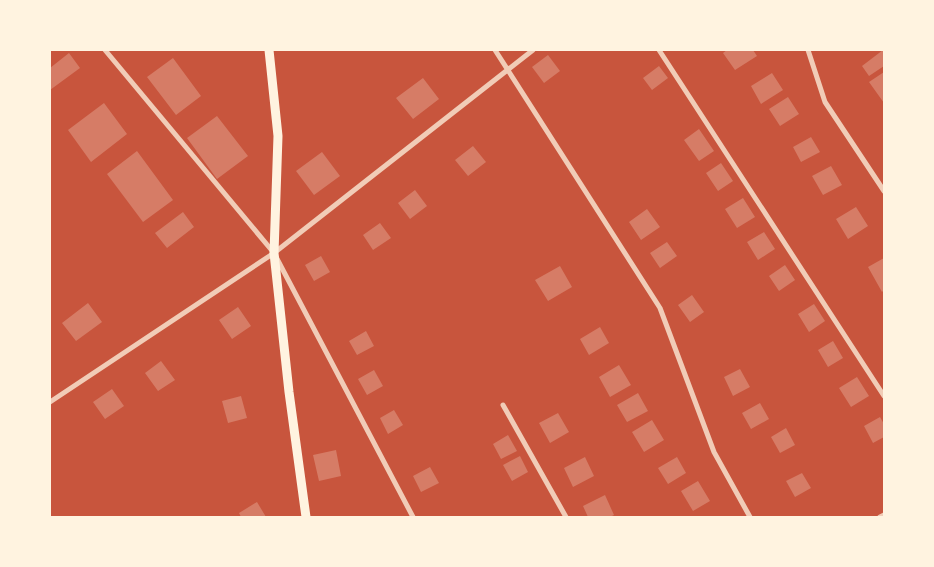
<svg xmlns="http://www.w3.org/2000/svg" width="934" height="567" viewBox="0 0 934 567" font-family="'Open Sans',sans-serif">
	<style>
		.building { fill: #d67c66 }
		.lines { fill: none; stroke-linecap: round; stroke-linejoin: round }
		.minor { stroke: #f1ccb7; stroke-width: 5 }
		.primary { stroke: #fff3e0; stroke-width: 9 }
	</style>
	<rect width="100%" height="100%" fill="#c8553d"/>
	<path class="building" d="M 727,50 L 753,50 L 757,56 L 735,70 L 723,53 Z
		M 883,50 L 884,66 L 869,76 L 862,66 Z
		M 69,53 L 80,68 L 50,90 L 50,68 Z
		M 548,55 L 560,71 L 544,83 L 532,67 Z
		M 173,58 L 201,96 L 176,115 L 147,77 Z
		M 659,66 L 668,78 L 652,90 L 643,78 Z
		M 884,72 L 884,103 L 869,82 Z
		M 772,73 L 783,90 L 761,104 L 751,86 Z
		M 423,78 L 439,99 L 413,119 L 396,98 Z
		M 788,97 L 799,114 L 780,126 L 769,109 Z
		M 104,103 L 127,134 L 91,162 L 68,130 Z
		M 217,116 L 248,156 L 217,179 L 187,138 Z
		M 699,129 L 714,151 L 699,161 L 684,140 Z
		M 811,137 L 820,152 L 801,162 L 793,147 Z
		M 473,146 L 486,162 L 468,176 L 455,160 Z
		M 137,151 L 173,200 L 143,222 L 107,174 Z
		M 322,152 L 340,176 L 314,195 L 296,171 Z
		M 721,163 L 733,181 L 718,191 L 706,173 Z
		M 831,166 L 842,185 L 823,195 L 812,176 Z
		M 415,190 L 427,206 L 410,219 L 398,203 Z
		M 743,198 L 755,217 L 737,228 L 725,209 Z
		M 856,207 L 868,226 L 848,239 L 836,219 Z
		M 647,209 L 660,227 L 641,240 L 629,222 Z
		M 183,212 L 194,227 L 167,248 L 155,233 Z
		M 380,223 L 391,238 L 373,250 L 363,235 Z
		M 764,232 L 775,249 L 758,260 L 747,242 Z
		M 667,242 L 677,256 L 660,268 L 650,253 Z
		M 321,256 L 330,272 L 314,281 L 305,265 Z
		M 884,258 L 884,290 L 882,292 L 868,267 Z
		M 785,265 L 795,280 L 779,291 L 769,276 Z
		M 560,266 L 572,287 L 548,301 L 535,280 Z
		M 692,295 L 704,312 L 690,322 L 678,305 Z
		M 88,303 L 102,322 L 76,341 L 62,323 Z
		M 814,304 L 825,321 L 809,332 L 798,314 Z
		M 238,307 L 251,326 L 232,339 L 219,320 Z
		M 600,327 L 609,343 L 589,355 L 580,339 Z
		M 366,331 L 374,346 L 357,355 L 349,341 Z
		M 833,341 L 843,358 L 828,367 L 818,350 Z
		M 161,361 L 175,380 L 158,391 L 145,373 Z
		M 619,365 L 631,385 L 610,397 L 599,377 Z
		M 740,369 L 750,387 L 733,396 L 724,377 Z
		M 374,370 L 383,386 L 367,395 L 358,379 Z
		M 857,377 L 869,396 L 851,407 L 839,388 Z
		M 112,389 L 124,406 L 105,419 L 93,402 Z
		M 638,393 L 648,411 L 627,422 L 617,405 Z
		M 241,396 L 247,418 L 228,423 L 222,401 Z
		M 760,403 L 769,419 L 751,429 L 742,413 Z
		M 394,410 L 403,425 L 388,434 L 380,418 Z
		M 558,413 L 569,432 L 550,443 L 539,423 Z
		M 880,417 L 884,424 L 884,437 L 873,443 L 864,426 Z
		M 652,420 L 664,440 L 644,452 L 632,432 Z
		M 786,428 L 795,445 L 780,453 L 771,437 Z
		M 508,435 L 517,451 L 501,459 L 493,444 Z
		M 336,450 L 341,476 L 319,481 L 313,455 Z
		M 520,456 L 528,472 L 512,481 L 503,465 Z
		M 585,457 L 594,476 L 573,487 L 564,468 Z
		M 677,457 L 686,473 L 668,484 L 658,468 Z
		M 430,467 L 439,483 L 421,492 L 413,476 Z
		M 802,473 L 811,488 L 795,497 L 786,481 Z
		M 698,481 L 710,501 L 693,511 L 681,491 Z
		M 605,495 L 614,515 L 610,517 L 588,517 L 583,506 Z
		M 257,502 L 266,517 L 241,517 L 239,513 Z"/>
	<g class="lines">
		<path class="minor" d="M 105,50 L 274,253 L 413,517
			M 495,50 L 660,308 L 714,452 L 750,517
			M 659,50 L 884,396
			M 808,50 L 825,102 L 884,191
			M 50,402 L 274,253 L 533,50
			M 503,405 L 566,517
			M 880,517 L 884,515"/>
		<path class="primary" d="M 269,50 L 278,136 L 274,253 L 289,392 L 306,517"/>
	</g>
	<rect width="934" height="567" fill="none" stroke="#fff3e0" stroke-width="102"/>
</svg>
